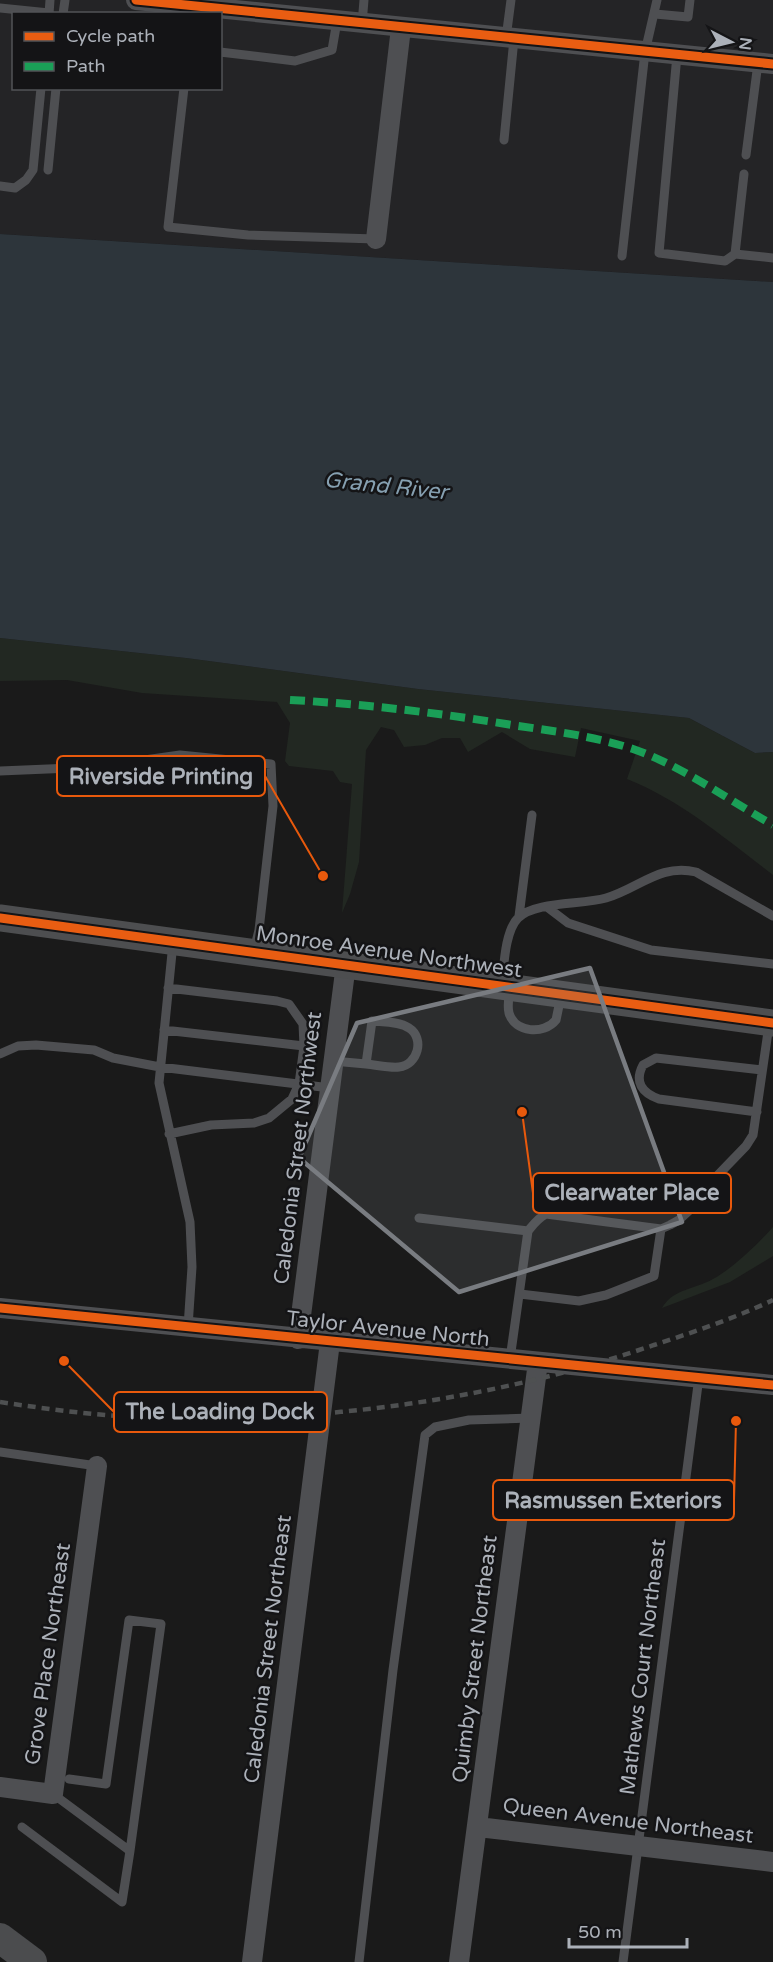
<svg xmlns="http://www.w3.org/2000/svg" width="773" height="1962" viewBox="0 0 773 1962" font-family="'Varela Round',sans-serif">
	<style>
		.built { fill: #242426; fill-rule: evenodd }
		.green { fill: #222822 }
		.water { fill: #2d353b }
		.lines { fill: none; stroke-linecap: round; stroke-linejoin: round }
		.service { stroke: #4e4f52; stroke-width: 9 }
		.minor { stroke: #4e4f52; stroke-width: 20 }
		.secondary { stroke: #4d4e50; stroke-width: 27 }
		.primary { stroke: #4b4c4e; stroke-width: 30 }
		.rail { stroke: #4e5051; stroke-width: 4.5; stroke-dasharray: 8 6; stroke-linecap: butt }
		.quiet { stroke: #1a9f57; stroke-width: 8; stroke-dasharray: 15 8; stroke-linecap: butt }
		.cycleway-casing { stroke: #141416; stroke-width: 13 }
		.cycleway { stroke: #e95d12; stroke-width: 9 }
		.marked { fill: #797c81; fill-opacity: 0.2; stroke: #797c81; stroke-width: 4.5; stroke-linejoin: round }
		.labels { text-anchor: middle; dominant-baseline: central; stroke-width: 5; stroke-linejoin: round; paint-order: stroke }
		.street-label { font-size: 21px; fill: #acb1b9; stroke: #141416 }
		.water-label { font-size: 22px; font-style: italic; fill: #86a0b1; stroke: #141416 }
		.leader { fill: none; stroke: #e8590c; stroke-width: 2 }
		.callout-dot { fill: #e8590c; stroke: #141416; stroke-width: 2 }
		.callout { fill: #141416; stroke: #e8590c; stroke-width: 2 }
		.callout-label { font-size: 22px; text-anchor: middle; font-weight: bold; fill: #acb1b9 }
	</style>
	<rect width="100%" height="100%" fill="#1a1a1a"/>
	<path class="built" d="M 0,0 L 773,0 L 773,282 L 0,234 ZM 14,14 L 220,14 L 220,88 L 14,88 Z"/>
	<path class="green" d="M 0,638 L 186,658 L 418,689 L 689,718 L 755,753 L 773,752 L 773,875 C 727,840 682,801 627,779 L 640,741 L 581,728 L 575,757 L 530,749 L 502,732 L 468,752 L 460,738 L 442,738 L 425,745 L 404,747 L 394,730 L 381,727 L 366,750 L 359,862 L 350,894 L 342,913 L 352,784 L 340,782 L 333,771 L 289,766 L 285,761 L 290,723 L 277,702 L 142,693 L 67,680 L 0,681 Z
		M 773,1227 L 773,1256 L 730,1282 L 662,1308 C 674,1288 694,1290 713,1279 C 732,1269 759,1243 773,1227 Z"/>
	<path class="water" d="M 0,234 L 773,282 L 773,752 L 755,753 L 689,718 L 418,689 L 186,658 L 0,638 Z"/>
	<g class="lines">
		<path class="service" d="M 0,8 L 49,13
			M 49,14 L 50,0
			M 63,14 L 65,0
			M 655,14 L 688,17 L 690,0
			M 362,24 L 364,0
			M 506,38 L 511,0
			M 220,52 L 295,61 L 332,50 L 337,21
			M 677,55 L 659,253 L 725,261 L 735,254
			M 184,88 L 168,227 L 248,235 L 376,239
			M 504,140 L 514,39
			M 746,155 L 758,63
			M 48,170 L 56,88
			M 744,174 L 735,254 L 773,258
			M 0,186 L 15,188 L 26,180 L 33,170 L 41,88
			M 622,256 L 645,52 L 657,0
			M 0,771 L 95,767 L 180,755 L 271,764 L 273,806 L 259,930 L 254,950
			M 547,907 L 568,923 L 651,950 L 773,964
			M 519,916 L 532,815
			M 173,943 L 159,1083 L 190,1222 L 192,1267 L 188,1327
			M 502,983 C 504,965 505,931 518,918 C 535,901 582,905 606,898 C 638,889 660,863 696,872 L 773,916
			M 168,988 L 277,1001 L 289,1004 L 303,1024 L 304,1046 L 299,1084 L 292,1099 L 269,1118 L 254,1123 L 211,1125 L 169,1134
			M 510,989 C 509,996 507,1005 509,1013 C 515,1033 544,1035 556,1020 L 561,996
			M 164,1030 L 304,1046
			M 0,1054 L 18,1046 L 36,1045 L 94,1050 L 113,1058 L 160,1067 L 330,1088
			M 333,1061 L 366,1064 L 372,1021 C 383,1022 399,1021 409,1028 C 425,1038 418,1065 399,1067 C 389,1068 377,1065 366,1064
			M 757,1112 L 659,1099 C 642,1093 634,1082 643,1065 L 656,1058 L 762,1070
			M 419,1218 L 528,1231
			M 520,1294 L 579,1301 L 606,1295 L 654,1276 L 661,1229
			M 510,1359 L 528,1231 C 533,1225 538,1218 546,1214 L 661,1229 L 670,1225 L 679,1220 L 692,1208 L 717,1176 L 746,1146 L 753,1135 L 769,1025
			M 0,1452 L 97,1466
			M 53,1794 L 130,1851 L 161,1624 L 129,1620 L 106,1784 L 69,1779
			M 22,1827 L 122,1902 L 130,1851
			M 359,1962 L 393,1670 L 425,1435 L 435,1427 L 469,1420 L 531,1418
			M 623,1962 L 699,1377"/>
		<path class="minor" d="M 136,0 L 773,64
			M 376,239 L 401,28
			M 0,1308 L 773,1385
			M 298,1339 L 346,964
			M 0,1787 L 53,1794 L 97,1466
			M 478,1827 L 773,1862
			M 252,1962 L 330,1342
			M 459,1962 L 538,1362"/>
		<path class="secondary" d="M 0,918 L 773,1023"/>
		<path class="primary" d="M 0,1938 L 32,1962"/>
		<path class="rail" d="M 0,1402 C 48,1409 96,1416 145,1417 C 317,1424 491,1401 654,1345 C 694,1332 735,1318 773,1300"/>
		<path class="quiet" d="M 290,700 C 365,704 439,713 512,725 C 553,731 593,736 633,749 C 682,766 727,799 773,825"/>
		<defs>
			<path id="cycleway" d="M 136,0 L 773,64
				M 0,918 L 773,1023
				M 0,1308 L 773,1385"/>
		</defs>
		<use href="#cycleway" class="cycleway-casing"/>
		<use href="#cycleway" class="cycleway"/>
	</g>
	<path class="marked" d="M 590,968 L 682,1222 L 459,1292 L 299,1158 L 357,1023 Z"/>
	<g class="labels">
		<g class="street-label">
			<text transform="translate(389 952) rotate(8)">Monroe Avenue Northwest</text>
			<text transform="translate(298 1148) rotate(-83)">Caledonia Street Northwest</text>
			<text transform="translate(388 1329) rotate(6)">Taylor Avenue North</text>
			<text transform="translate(268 1649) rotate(-83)">Caledonia Street Northeast</text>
			<text transform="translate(48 1654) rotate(-82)">Grove Place Northeast</text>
			<text transform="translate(475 1659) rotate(-83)">Quimby Street Northeast</text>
			<text transform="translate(643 1667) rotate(-83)">Mathews Court Northeast</text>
			<text transform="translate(628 1821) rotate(7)">Queen Avenue Northeast</text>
		</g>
		<g class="water-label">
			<text transform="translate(386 486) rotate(6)">Grand River</text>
		</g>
	</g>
	<path class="leader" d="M323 876L265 776M522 1112L533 1193M64 1361L114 1412M736 1421L734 1500"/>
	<g class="callout-dot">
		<circle cx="323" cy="876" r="6"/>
		<circle cx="522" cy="1112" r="6"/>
		<circle cx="64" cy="1361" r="6"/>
		<circle cx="736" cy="1421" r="6"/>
	</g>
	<g class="callout">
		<rect x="57" y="756" width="208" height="40" rx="6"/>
		<rect x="533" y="1173" width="198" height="40" rx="6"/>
		<rect x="114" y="1392" width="213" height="40" rx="6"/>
		<rect x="493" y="1480" width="241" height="40" rx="6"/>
	</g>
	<g class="callout-label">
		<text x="161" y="784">Riverside Printing</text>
		<text x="632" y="1200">Clearwater Place</text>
		<text x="220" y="1419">The Loading Dock</text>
		<text x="613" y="1508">Rasmussen Exteriors</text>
	</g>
	<rect x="12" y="12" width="210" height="78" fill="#141416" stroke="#515357" stroke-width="1.5"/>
	<rect x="24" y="32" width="30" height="9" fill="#e95d12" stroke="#515357" stroke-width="1.5"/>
	<text x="66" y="42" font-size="18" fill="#acb1b9">Cycle path</text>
	<rect x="24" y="62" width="30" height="9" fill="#1a9f57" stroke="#515357" stroke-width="1.5"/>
	<text x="66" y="72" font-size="18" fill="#acb1b9">Path</text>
	<g transform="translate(731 42) rotate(97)" stroke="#141416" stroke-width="4.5" paint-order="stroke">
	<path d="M0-4.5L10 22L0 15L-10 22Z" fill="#acb1b9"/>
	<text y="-9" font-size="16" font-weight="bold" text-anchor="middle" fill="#acb1b9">N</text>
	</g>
	<path d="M569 1938v9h118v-9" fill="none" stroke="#acb1b9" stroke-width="3"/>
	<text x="578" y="1938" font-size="18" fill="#acb1b9" stroke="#141416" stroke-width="4.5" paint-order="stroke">50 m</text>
</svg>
